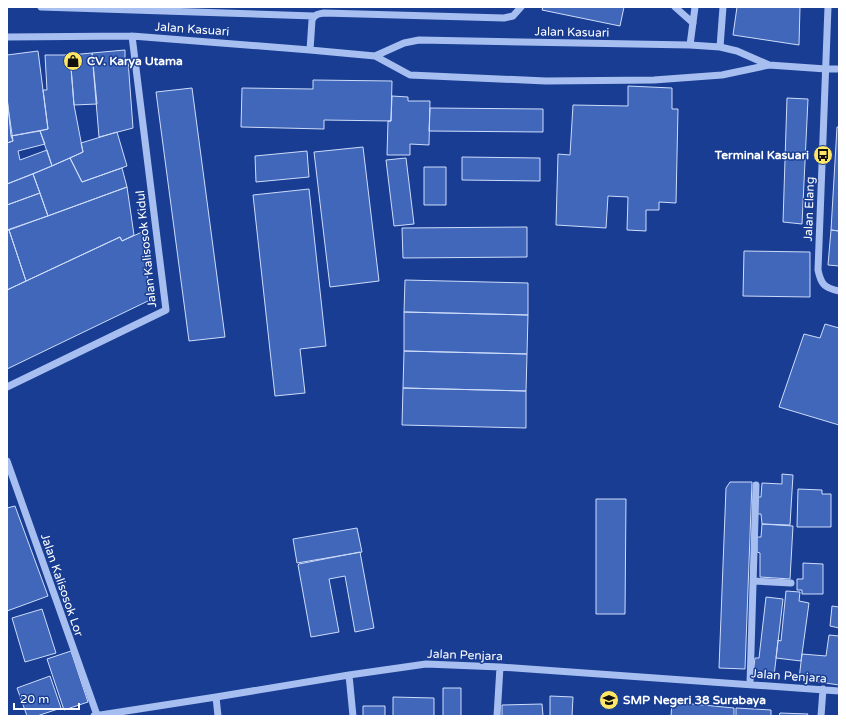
<svg xmlns="http://www.w3.org/2000/svg" width="846" height="723" viewBox="0 0 846 723" font-family="'Varela Round',sans-serif">
	<style>
		.building { fill: #4067b9; stroke: #cedcfb }
		.lines { fill: none; stroke-linecap: round; stroke-linejoin: round }
		.minor { stroke: #a7bef0; stroke-width: 7 }
		.labels { text-anchor: middle; dominant-baseline: central; stroke-width: 3; stroke-linejoin: round; paint-order: stroke }
		.street-label { font-size: 12px; fill: #fff; stroke: #183d92 }
		.poi-label { font-size: 12px; font-weight: bold; fill: #fff; stroke: #183d92; text-anchor: start }
	</style>
	<rect width="100%" height="100%" fill="#183d92"/>
	<path class="building" d="M 543,7 L 624,7 L 620,26 L 542,10 Z
		M 737,7 L 800,7 L 799,45 L 733,35 Z
		M 125,50 L 125,60 L 128,60 L 133,128 L 99,137 L 92,53 Z
		M 38,51 L 48,129 L 11,136 L 7,96 L 7,55 Z
		M 92,53 L 97,104 L 74,105 L 70,55 Z
		M 45,55 L 70,55 L 74,105 L 83,152 L 52,166 L 40,131 L 48,129 L 43,90 L 47,90 Z
		M 313,80 L 392,81 L 391,121 L 324,120 L 324,129 L 241,127 L 242,88 L 313,89 Z
		M 628,86 L 672,88 L 672,109 L 678,109 L 676,203 L 659,202 L 659,210 L 646,210 L 646,231 L 627,230 L 628,197 L 608,196 L 606,228 L 556,225 L 558,154 L 570,155 L 573,105 L 628,106 Z
		M 192,88 L 225,337 L 189,341 L 156,92 Z
		M 392,96 L 408,97 L 408,101 L 430,101 L 429,145 L 410,144 L 410,155 L 387,155 L 388,121 L 391,121 Z
		M 787,98 L 808,99 L 802,224 L 783,222 Z
		M 7,100 L 13,141 L 7,143 Z
		M 430,108 L 543,109 L 543,132 L 429,131 Z
		M 837,127 L 839,127 L 839,231 L 831,230 Z
		M 40,131 L 45,144 L 18,151 L 20,160 L 47,150 L 52,166 L 7,184 L 7,143 L 13,141 L 11,136 Z
		M 117,132 L 127,166 L 82,182 L 70,158 L 83,152 L 81,143 Z
		M 363,147 L 379,281 L 330,287 L 314,152 Z
		M 307,151 L 309,177 L 256,182 L 255,156 Z
		M 462,157 L 540,158 L 540,181 L 462,180 Z
		M 70,158 L 82,182 L 122,168 L 127,187 L 48,216 L 33,174 Z
		M 406,158 L 414,224 L 394,226 L 386,160 Z
		M 424,167 L 446,167 L 446,205 L 424,205 Z
		M 33,174 L 40,193 L 7,205 L 7,184 Z
		M 127,187 L 134,235 L 122,241 L 120,237 L 26,281 L 9,230 Z
		M 309,189 L 326,346 L 300,349 L 305,393 L 275,396 L 253,195 Z
		M 40,193 L 48,216 L 7,230 L 7,205 Z
		M 527,227 L 527,257 L 403,258 L 402,228 Z
		M 7,230 L 9,230 L 26,281 L 7,290 Z
		M 831,230 L 839,231 L 839,266 L 828,265 Z
		M 142,232 L 150,300 L 7,369 L 7,290 L 120,237 L 122,241 Z
		M 744,251 L 810,252 L 810,297 L 743,296 Z
		M 405,280 L 528,283 L 528,315 L 404,312 Z
		M 404,312 L 528,315 L 527,354 L 404,351 Z
		M 825,324 L 839,328 L 839,425 L 779,407 L 804,334 L 820,338 Z
		M 404,351 L 527,354 L 526,391 L 403,388 Z
		M 403,388 L 526,391 L 526,428 L 402,425 Z
		M 782,474 L 793,475 L 790,525 L 762,524 L 761,514 L 757,514 L 758,497 L 761,497 L 762,483 L 782,484 Z
		M 730,482 L 752,482 L 745,669 L 719,668 L 726,488 Z
		M 798,489 L 822,490 L 822,494 L 831,494 L 831,527 L 797,527 Z
		M 596,499 L 626,499 L 625,614 L 596,614 Z
		M 15,506 L 48,596 L 7,611 L 7,508 Z
		M 762,524 L 793,526 L 790,579 L 760,577 L 760,553 L 757,552 L 757,537 L 761,537 Z
		M 357,528 L 362,552 L 297,563 L 293,539 Z
		M 360,552 L 374,628 L 355,632 L 345,576 L 329,579 L 339,632 L 311,637 L 298,565 L 299,564 Z
		M 803,563 L 823,564 L 823,594 L 802,594 L 802,590 L 797,590 L 797,579 L 803,579 Z
		M 786,591 L 800,592 L 799,601 L 809,603 L 801,661 L 776,658 L 778,640 L 781,641 Z
		M 766,597 L 783,599 L 774,676 L 753,674 L 755,658 L 759,658 Z
		M 832,606 L 839,607 L 839,628 L 830,626 Z
		M 42,609 L 56,653 L 25,662 L 12,618 Z
		M 839,633 L 839,685 L 799,679 L 802,654 L 826,656 L 829,635 L 839,636 Z
		M 71,651 L 88,702 L 64,710 L 47,659 Z
		M 50,676 L 61,708 L 37,716 L 27,716 L 17,688 Z
		M 443,688 L 461,688 L 461,716 L 443,716 Z
		M 550,696 L 573,697 L 572,716 L 550,716 Z
		M 393,697 L 434,698 L 434,716 L 393,716 Z
		M 672,702 L 734,708 L 734,716 L 671,716 Z
		M 542,704 L 543,716 L 502,716 L 502,705 Z
		M 363,706 L 385,706 L 385,716 L 363,716 Z
		M 736,708 L 771,710 L 771,716 L 736,716 Z
		M 780,713 L 808,714 L 807,716 L 779,716 Z"/>
	<g class="lines">
		<path class="minor" d="M 41,7 L 314,16
			M 675,7 L 693,23
			M 828,7 L 818,270 C 821,284 824,288 839,291
			M 7,37 L 132,36 L 310,50 L 375,56 L 410,75 L 546,81 L 654,80 L 722,75 L 769,65 L 826,69 L 839,69
			M 690,45 L 695,7
			M 720,47 L 723,7
			M 310,50 L 312,20 C 315,14 318,14 324,13 L 504,18 L 513,16 L 521,7
			M 375,56 L 404,43 L 419,40 L 690,45 L 720,47 L 737,51 L 769,65
			M 7,387 L 166,310 L 132,36
			M 7,461 L 97,715
			M 753,581 L 791,583
			M 349,675 L 353,716
			M 750,684 L 756,485
			M 216,697 L 218,716
			M 94,716 L 216,697 L 349,675 L 426,664 L 500,667 L 839,691
			M 497,716 L 500,667
			M 821,716 L 823,689"/>
	</g>
	<defs>
		<symbol id="shop-disc" viewBox="-11 -11 22 22"><circle r="9.5" fill="#ffe766" stroke="#183d92"/><path d="M-5-2.5h2.3a2.7 3.5 0 0 1 5.4 0H5L5.5 6h-11ZM-1.5-2.5h3a1.5 2.3 0 0 0-3 0Z" fill="#111"/></symbol>
		<symbol id="bus-disc" viewBox="-11 -11 22 22"><circle r="9.5" fill="#ffe766" stroke="#183d92"/><path d="M-5-6H5V4H4V6H2V4H-2V6H-4V4H-5ZM-3.5-4V0h7V-4ZM-3.5 1.2v1.5H-2V1.2ZM2 1.2v1.5H3.5V1.2Z" fill="#111"/></symbol>
		<symbol id="school-disc" viewBox="-11 -11 22 22"><circle r="9.5" fill="#ffe766" stroke="#183d92"/><path d="M0-5L7-2L0 1L-7-2ZM-4 1L0 2.5L4 1V4Q0 6-4 4Z" fill="#111"/></symbol>
	</defs>
	<g fill-rule="evenodd">
		<use href="#shop-disc" x="62" y="50" width="22" height="22"/>
		<use href="#bus-disc" x="812" y="144" width="22" height="22"/>
		<use href="#school-disc" x="598" y="689" width="22" height="22"/>
	</g>
	<g class="labels">
		<g class="street-label">
			<text transform="translate(192 29) rotate(4)">Jalan Kasuari</text>
			<text transform="translate(572 32) rotate(1)">Jalan Kasuari</text>
			<text transform="translate(809 209) rotate(-88)">Jalan Elang</text>
			<text transform="translate(146 249) rotate(-96)">Jalan Kalisosok Kidul</text>
			<text transform="translate(62 585) rotate(71)">Jalan Kalisosok Lor</text>
			<text transform="translate(465 655) rotate(2)">Jalan Penjara</text>
			<text transform="translate(789 676) rotate(4)">Jalan Penjara</text>
		</g>
		<g class="poi-label">
			<text x="87" y="61">CV. Karya Utama</text>
			<text x="809" y="155" text-anchor="end">Terminal Kasuari</text>
			<text x="623" y="700">SMP Negeri 38 Surabaya</text>
		</g>
	</g>
	<rect width="846" height="723" fill="none" stroke="#ffffff" stroke-width="16"/>
	<path d="M14 703v6h65v-6" fill="none" stroke="#ffffff" stroke-width="2"/>
	<text x="20" y="703" font-size="12" fill="#ffffff" stroke="#183d92" stroke-width="3" paint-order="stroke">20 m</text>
</svg>
